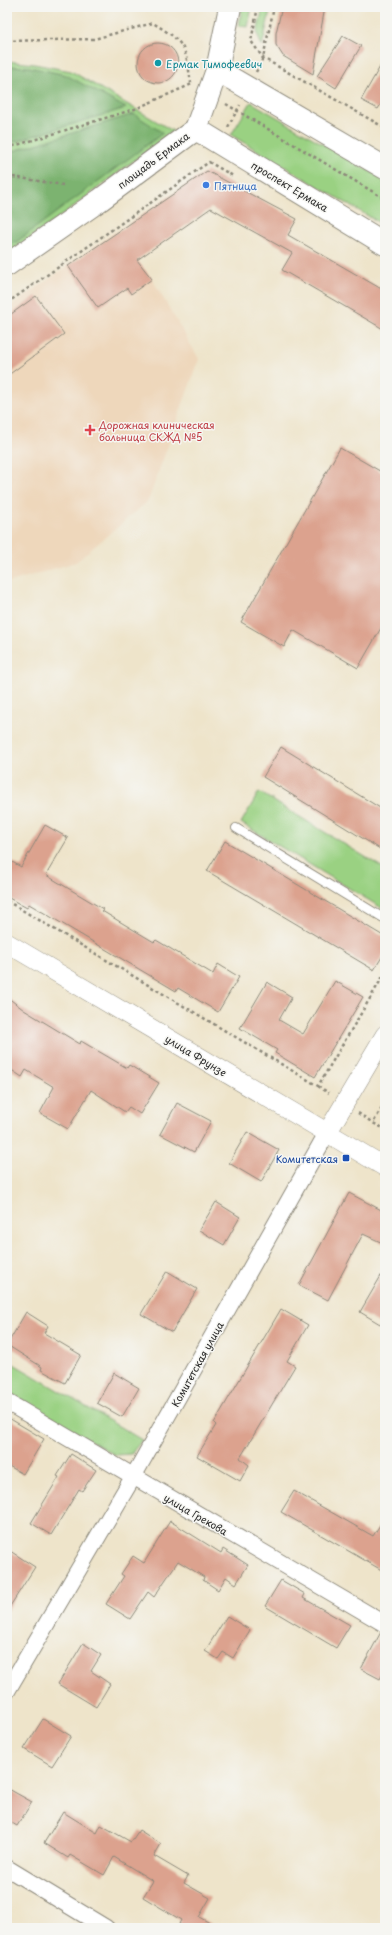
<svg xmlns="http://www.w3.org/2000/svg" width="392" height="1935" viewBox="0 0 392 1935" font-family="'Playpen Sans',sans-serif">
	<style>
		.built { fill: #eed7bb }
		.green { fill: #9ad182; stroke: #627e56 }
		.forest { fill: #7bb370; stroke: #536f4e }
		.building { fill: #dca28e }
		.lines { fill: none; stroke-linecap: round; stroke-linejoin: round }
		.service-casing { stroke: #8c887a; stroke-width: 10 }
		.minor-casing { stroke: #8c887a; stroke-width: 18 }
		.tertiary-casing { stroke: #8c887a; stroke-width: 20 }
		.secondary-casing { stroke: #8c887a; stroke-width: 24 }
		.path { stroke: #8c887a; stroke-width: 2.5; stroke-dasharray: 3 3; stroke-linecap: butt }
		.service { stroke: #fff; stroke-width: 8 }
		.minor { stroke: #fff; stroke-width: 16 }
		.tertiary { stroke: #fff; stroke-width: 19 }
		.secondary { stroke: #fff; stroke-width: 22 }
		.culture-dot { fill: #0f9aa8; stroke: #f6f6f2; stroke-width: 1.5 }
		.shop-dot { fill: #3f7fe0; stroke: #f6f6f2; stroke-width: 1.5 }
		.health-dot { fill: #e0444e; stroke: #f6f6f2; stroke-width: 1.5 }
		.transit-dot { fill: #1a4fb4; stroke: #f6f6f2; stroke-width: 1.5 }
		.labels { text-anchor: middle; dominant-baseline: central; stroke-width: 3; stroke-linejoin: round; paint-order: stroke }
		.culture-label { font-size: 10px; fill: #0d838f; stroke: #f6f6f2; text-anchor: start }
		.street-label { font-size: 10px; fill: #2b2b2b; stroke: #f6f6f2 }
		.shop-label { font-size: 10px; fill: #366cbe; stroke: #f6f6f2; text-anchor: start }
		.health-label { font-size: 10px; fill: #be3a42; stroke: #f6f6f2; text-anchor: start }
		.transit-label { font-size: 10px; fill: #164399; stroke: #f6f6f2; text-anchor: end }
	</style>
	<rect width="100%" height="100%" fill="#f6f6f2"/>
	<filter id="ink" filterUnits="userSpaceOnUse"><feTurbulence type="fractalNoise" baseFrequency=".025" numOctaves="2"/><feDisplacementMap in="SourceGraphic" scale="8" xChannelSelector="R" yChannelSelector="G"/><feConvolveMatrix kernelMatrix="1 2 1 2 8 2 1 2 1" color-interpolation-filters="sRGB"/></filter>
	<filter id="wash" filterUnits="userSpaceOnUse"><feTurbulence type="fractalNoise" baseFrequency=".012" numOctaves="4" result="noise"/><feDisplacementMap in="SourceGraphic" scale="16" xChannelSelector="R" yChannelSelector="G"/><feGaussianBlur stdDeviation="0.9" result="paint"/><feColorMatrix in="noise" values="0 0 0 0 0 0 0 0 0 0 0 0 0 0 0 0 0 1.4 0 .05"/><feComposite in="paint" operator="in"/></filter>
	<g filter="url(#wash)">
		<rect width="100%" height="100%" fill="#eee4ca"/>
		<path class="built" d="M 115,232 L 152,279 L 199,359 L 148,501 L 76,562 L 7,583 L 7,309 Z"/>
		<path class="green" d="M 242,7 L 252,7 L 248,27 L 239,26 Z
			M 263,7 L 271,7 L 262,47 L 257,33 Z
			M 7,61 L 34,64 L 71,71 L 173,131 L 65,213 L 7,254 Z
			M 251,102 L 385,180 L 385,226 L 231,135 Z
			M 259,792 L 385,869 L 385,910 L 241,823 Z
			M 7,1360 L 142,1440 L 131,1454 L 115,1455 L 7,1391 Z"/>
		<path class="forest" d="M 7,66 L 29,67 L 66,75 L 126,108 L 7,144 Z
			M 134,114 L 163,133 L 7,249 L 7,153 Z"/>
		<g id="blocks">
			<path class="building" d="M 282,7 L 325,7 L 313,74 L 283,56 L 276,45 L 276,33 Z
				M 343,36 L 361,46 L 336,88 L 317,76 Z
				M138 63a20 20 0 1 1 40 0a20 20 0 1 1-40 0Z
				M 385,58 L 385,97 L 378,109 L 361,100 Z
				M 207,171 L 297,219 L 288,235 L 385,291 L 385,330 L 282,270 L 292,253 L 211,208 L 137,260 L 152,279 L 131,294 L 127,288 L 98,308 L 68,266 Z
				M 36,296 L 64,334 L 7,376 L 7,317 Z
				M 340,448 L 385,474 L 385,621 L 358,668 L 293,630 L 284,647 L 241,622 Z
				M 281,747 L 385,811 L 385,852 L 263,777 Z
				M 45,825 L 68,838 L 46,875 L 103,909 L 102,911 L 154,942 L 156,940 L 213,974 L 218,964 L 239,977 L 218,1012 L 178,988 L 176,991 L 29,904 L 27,908 L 7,897 L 7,859 L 21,867 Z
				M 225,841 L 385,937 L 385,952 L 374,970 L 207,871 Z
				M 335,981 L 363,997 L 315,1077 L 275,1053 L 277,1050 L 240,1028 L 267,982 L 292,997 L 279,1020 L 303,1034 Z
				M 7,997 L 24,1010 L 80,1044 L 81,1041 L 127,1068 L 129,1065 L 159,1083 L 140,1114 L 129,1107 L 125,1112 L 91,1090 L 68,1129 L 40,1113 L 54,1087 L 26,1070 L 22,1077 L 7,1067 Z
				M 177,1103 L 211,1121 L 194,1152 L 160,1134 Z
				M 247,1132 L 279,1150 L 261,1182 L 229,1163 Z
				M 349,1193 L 385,1212 L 385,1244 L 363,1234 L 328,1300 L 299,1285 Z
				M 216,1202 L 240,1217 L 224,1245 L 199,1230 Z
				M 385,1269 L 385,1327 L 360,1312 Z
				M 167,1271 L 197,1289 L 172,1332 L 141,1314 Z
				M 281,1309 L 308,1325 L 287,1361 L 295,1366 L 240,1458 L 249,1465 L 240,1481 L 197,1456 L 216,1425 L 214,1423 Z
				M 26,1312 L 48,1326 L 44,1333 L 81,1355 L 65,1383 L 41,1370 L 42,1367 L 7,1345 Z
				M 114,1373 L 139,1388 L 122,1417 L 97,1403 Z
				M 7,1417 L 44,1439 L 23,1474 L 7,1465 Z
				M 71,1454 L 96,1470 L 82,1491 L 79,1489 L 51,1535 L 31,1523 L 59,1477 L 57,1476 Z
				M 294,1491 L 373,1536 L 385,1517 L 385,1572 L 281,1512 Z
				M 170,1521 L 221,1553 L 223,1549 L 248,1565 L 236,1584 L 226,1577 L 218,1590 L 203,1580 L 204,1577 L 178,1561 L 154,1597 L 148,1592 L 130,1619 L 106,1604 L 124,1576 L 121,1574 L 133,1556 L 144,1563 Z
				M 7,1549 L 35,1567 L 7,1611 Z
				M 281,1580 L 305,1594 L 303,1598 L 350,1625 L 336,1648 L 265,1606 Z
				M 227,1616 L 250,1630 L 233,1658 L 223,1652 L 218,1659 L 205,1651 Z
				M 381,1632 L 385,1633 L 385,1670 L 380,1679 L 361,1669 Z
				M 83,1643 L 101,1655 L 91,1671 L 110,1684 L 96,1707 L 58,1684 Z
				M 43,1719 L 71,1736 L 52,1766 L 24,1749 Z
				M 7,1788 L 32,1802 L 17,1826 L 7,1820 Z
				M 63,1812 L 97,1833 L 101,1825 L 131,1842 L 139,1830 L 161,1844 L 154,1856 L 188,1876 L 184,1883 L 210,1898 L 199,1917 L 219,1928 L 186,1928 L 179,1924 L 181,1920 L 143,1897 L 153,1881 L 114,1857 L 104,1875 L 70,1855 L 68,1858 L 44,1843 Z"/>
		</g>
	</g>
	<g filter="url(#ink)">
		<use href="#blocks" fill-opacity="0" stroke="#8c887a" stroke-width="1"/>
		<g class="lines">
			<defs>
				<path id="service" d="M 236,828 L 385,919"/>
				<path id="minor" d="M 7,1402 L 385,1624
					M 7,1691 L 133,1477 L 327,1133
					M 7,1868 L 106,1928"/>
				<path id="tertiary" d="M 7,943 L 385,1167
					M 327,1133 L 385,1035"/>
				<path id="secondary" d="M 217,70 L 385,168
					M 196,129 L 385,244
					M 7,265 L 100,200 L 196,129 L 217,70 L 230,7"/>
			</defs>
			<use href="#service" class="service-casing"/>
			<use href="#minor" class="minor-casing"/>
			<use href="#tertiary" class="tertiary-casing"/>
			<use href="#secondary" class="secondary-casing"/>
			<path class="path" d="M 258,7 L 251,41 L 263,58 L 385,128
				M 7,41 L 94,39 L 153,23 C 186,43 185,46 191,83
				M 256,72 L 263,58 L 274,7
				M 226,104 L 385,199
				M 228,127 L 240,105
				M 7,148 L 135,109 L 192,84
				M 7,176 L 63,185
				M 7,303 L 209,162 L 233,176
				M 7,901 L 318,1086 L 385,973
				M 318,1086 L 329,1093
				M 385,1103 L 373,1123 L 385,1129
				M 358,1113 L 373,1123"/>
			<use href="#service" class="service"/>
			<use href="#minor" class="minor"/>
			<use href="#tertiary" class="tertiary"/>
			<use href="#secondary" class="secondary"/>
		</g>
	</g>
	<circle class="culture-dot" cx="158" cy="63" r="4"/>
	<circle class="shop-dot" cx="206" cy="185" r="4"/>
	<path class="health-dot" d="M88 424h4v4h4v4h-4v4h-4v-4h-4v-4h4z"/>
	<rect class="transit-dot" x="342" y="1154" width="8" height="8" rx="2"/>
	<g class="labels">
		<g class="culture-label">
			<text x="166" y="63">Ермак Тимофеевич</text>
		</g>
		<g class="street-label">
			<text transform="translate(153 160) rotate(-37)">площадь Ермака</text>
			<text transform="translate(290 186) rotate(31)">проспект Ермака</text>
			<text transform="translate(196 1055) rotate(31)">улица Фрунзе</text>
			<text transform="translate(197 1364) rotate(-61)">Комитетская улица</text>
			<text transform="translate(196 1514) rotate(30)">улица Грекова</text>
		</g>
		<g class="shop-label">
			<text x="214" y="185">Пятница</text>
		</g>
		<g class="health-label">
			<text x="99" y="424">Дорожная клиническая<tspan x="99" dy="12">больница СКЖД №5</tspan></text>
		</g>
		<g class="transit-label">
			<text x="338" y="1158">Комитетская</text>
		</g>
	</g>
	<rect width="392" height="1935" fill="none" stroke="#f6f6f2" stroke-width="24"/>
</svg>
